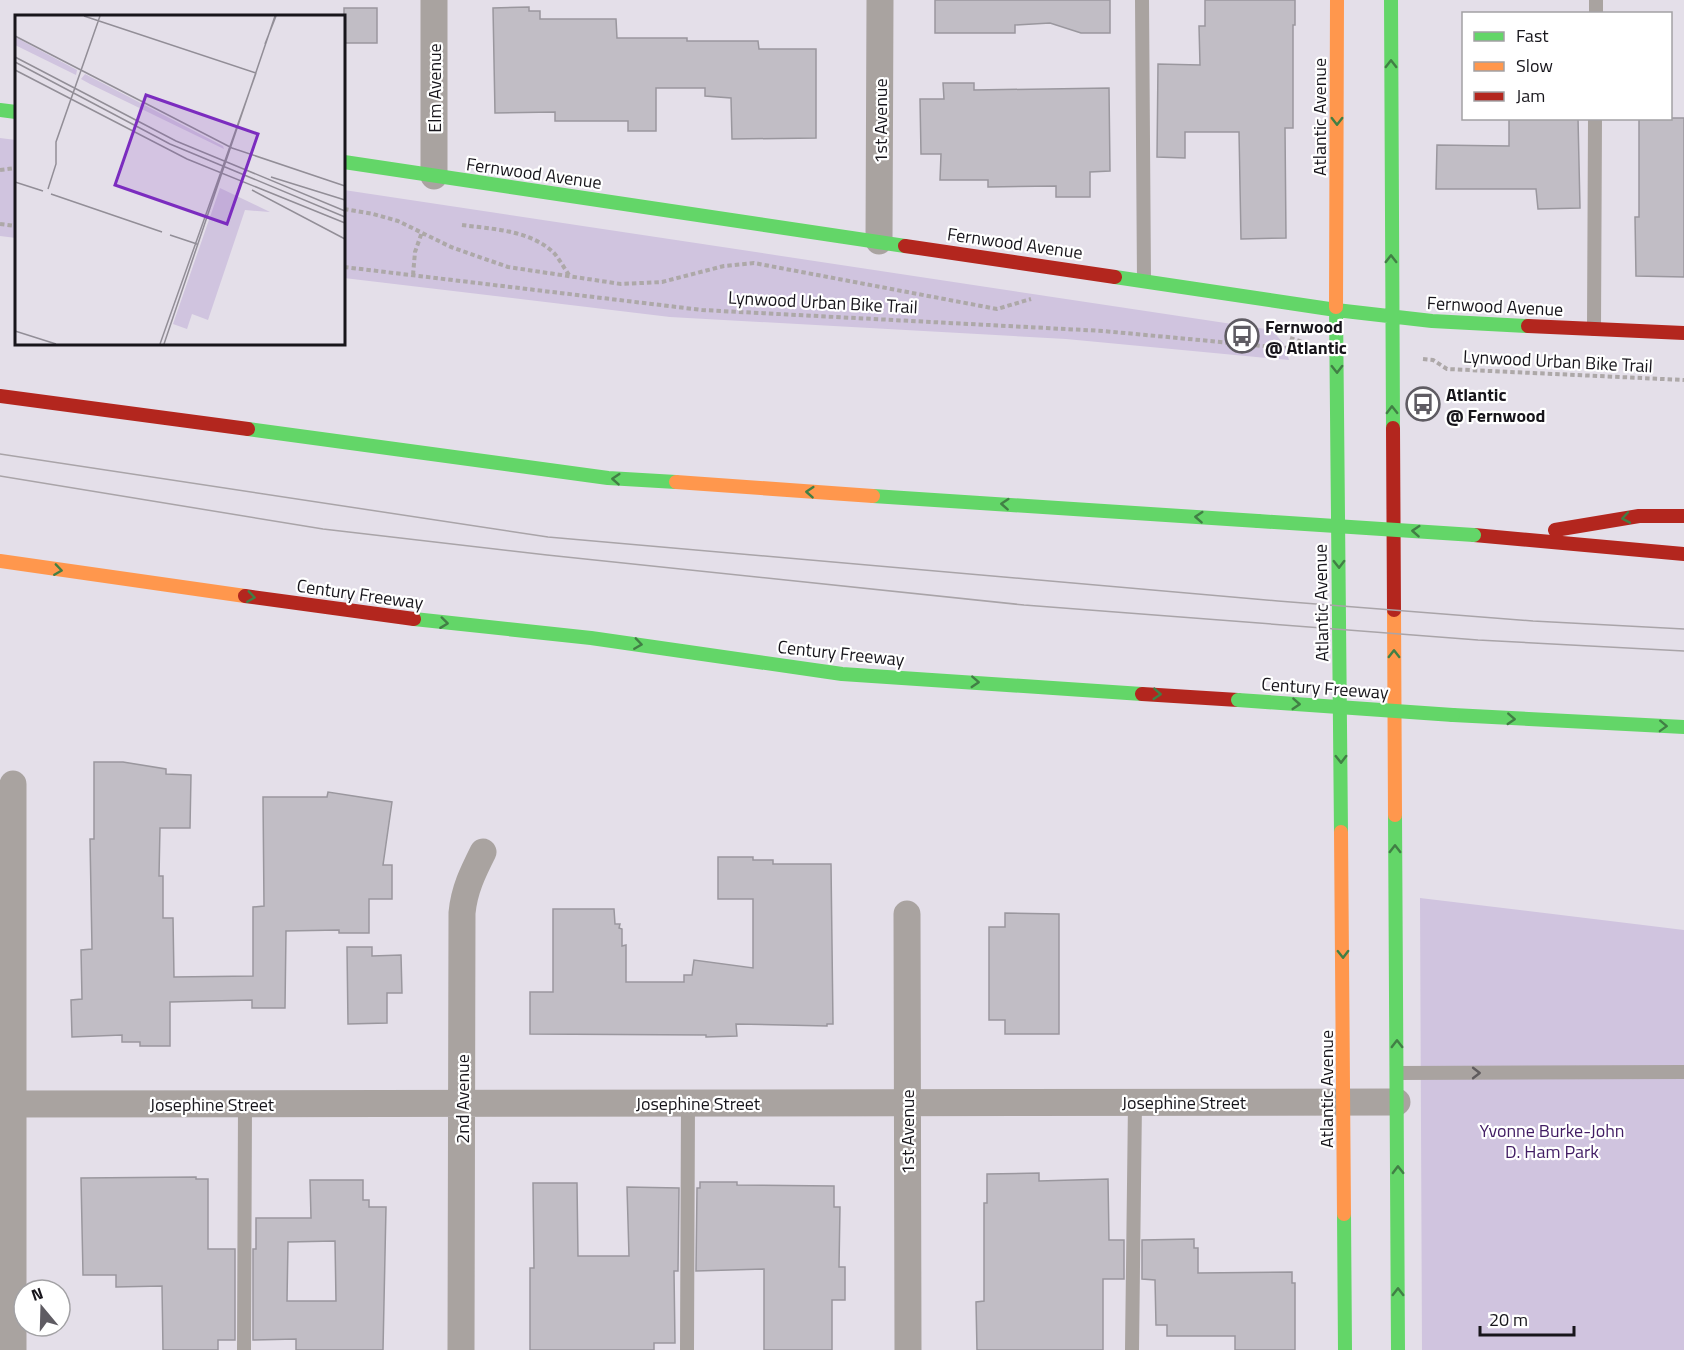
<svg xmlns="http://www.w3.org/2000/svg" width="1684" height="1350" viewBox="0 0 1684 1350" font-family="'Titillium Web',sans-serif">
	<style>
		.green { fill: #d0c4df }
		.building { fill: #c1bdc5; stroke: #9a979e; stroke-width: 1.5; fill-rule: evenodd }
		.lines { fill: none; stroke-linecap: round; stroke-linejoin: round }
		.path { stroke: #ada8a8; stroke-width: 4; stroke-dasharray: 4.5 3; stroke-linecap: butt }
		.lane { stroke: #a9a3a0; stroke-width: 14 }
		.street { stroke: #a9a3a0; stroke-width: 27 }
		.fast { stroke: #63d668; stroke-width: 14 }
		.slow { stroke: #ff974d; stroke-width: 14 }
		.jam { stroke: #b3261e; stroke-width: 14 }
		.tram { stroke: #a9a4a8; stroke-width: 1.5 }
		.fast-bridge { stroke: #63d668; stroke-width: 14 }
		.oneway { stroke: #417f45 }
		.oneway2 { stroke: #605c5e }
		.labels { text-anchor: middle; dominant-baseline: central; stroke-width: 4.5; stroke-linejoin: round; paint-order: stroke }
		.street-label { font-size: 18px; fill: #17151b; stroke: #fff }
		.poi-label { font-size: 18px; font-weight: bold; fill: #17151b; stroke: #fff; text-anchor: start }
		.park-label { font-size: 18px; fill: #411c63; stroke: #fff }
		.inset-road { fill: none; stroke: #928e97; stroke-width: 1.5 }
		.view { fill: #7b2cbf; fill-opacity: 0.15; stroke: #7b2cbf; stroke-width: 3 }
		.inset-edge { fill: none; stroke: #17151b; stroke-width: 3 }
	</style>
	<rect width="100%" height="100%" fill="#e4dfe9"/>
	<path class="green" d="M 0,138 L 16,140 L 16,238 L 0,236 Z
		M 344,190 L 1272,330 L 1284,344 L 1289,360 L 1066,339 L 670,317 L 344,278 Z
		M 1420,898 L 1684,930 L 1684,1350 L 1422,1350 Z"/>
	<path class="building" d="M 935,0 L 1110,0 L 1110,33 L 1081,33 L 1050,23 L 1015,25 L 1015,33 L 935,33 Z
		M 1205,0 L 1295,0 L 1295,25 L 1293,25 L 1293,128 L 1285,128 L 1286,238 L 1241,239 L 1239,132 L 1185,132 L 1185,158 L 1157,157 L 1158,64 L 1200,65 L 1199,26 L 1205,26 Z
		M 529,7 L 529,11 L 540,11 L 540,19 L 616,19 L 617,38 L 687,38 L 687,41 L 758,41 L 759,49 L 816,49 L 816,138 L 732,139 L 731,98 L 705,96 L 705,88 L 656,88 L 656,131 L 628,131 L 628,121 L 555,121 L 555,112 L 495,113 L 493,8 Z
		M 344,8 L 377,8 L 377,43 L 344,43 Z
		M 943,83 L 974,83 L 974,90 L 1109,88 L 1110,171 L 1090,172 L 1090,197 L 1056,197 L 1056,186 L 988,187 L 988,180 L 940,180 L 941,154 L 921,154 L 920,99 L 944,99 Z
		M 1509,118 L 1578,118 L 1580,208 L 1538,209 L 1536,189 L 1436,189 L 1437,145 L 1509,146 Z
		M 1639,118 L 1684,118 L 1684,277 L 1636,276 L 1635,217 L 1639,217 Z
		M 94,762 L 123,762 L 166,769 L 166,774 L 191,775 L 190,828 L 160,828 L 159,876 L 163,876 L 163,918 L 173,918 L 174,977 L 253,976 L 253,907 L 264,906 L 263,797 L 327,797 L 328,792 L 392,802 L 383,865 L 392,865 L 392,899 L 369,899 L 369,933 L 339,933 L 339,930 L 286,931 L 285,1008 L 252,1008 L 252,1000 L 170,1002 L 170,1046 L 140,1046 L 140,1042 L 122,1042 L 122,1035 L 72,1037 L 71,1000 L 82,999 L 81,950 L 92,949 L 90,839 L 94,839 Z
		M 718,857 L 753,857 L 753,860 L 773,860 L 773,864 L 831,864 L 833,1024 L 827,1024 L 827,1026 L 736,1024 L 737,1036 L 706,1037 L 706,1035 L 530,1034 L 530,992 L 553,992 L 553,909 L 614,909 L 615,924 L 620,924 L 619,928 L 622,929 L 622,946 L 626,945 L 626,982 L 684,982 L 684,975 L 692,975 L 694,960 L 753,968 L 753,899 L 718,899 Z
		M 1005,913 L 1059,914 L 1059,1034 L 1005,1034 L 1005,1020 L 989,1020 L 989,927 L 1005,927 Z
		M 347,947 L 372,947 L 372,956 L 401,955 L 402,993 L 387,993 L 387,1023 L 348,1024 Z
		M 1039,1173 L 1039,1181 L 1108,1179 L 1109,1240 L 1124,1240 L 1124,1279 L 1103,1279 L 1103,1350 L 977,1350 L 976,1302 L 984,1301 L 984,1203 L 987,1203 L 987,1174 Z
		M 196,1177 L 196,1179 L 208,1179 L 208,1249 L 235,1249 L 235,1340 L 218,1340 L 218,1350 L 163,1350 L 162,1286 L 116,1287 L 116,1275 L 83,1275 L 81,1178 Z
		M 310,1180 L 363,1180 L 363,1200 L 369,1200 L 369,1207 L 386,1207 L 383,1350 L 296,1350 L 296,1339 L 253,1340 L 253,1249 L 256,1249 L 256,1218 L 311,1218 ZM 335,1241 L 336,1301 L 287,1301 L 288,1242 Z
		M 700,1182 L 737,1182 L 737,1185 L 834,1186 L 834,1207 L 840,1207 L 839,1267 L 845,1267 L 845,1300 L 832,1300 L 832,1350 L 764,1350 L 764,1269 L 696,1271 L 697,1188 L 700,1188 Z
		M 533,1183 L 577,1183 L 578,1256 L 629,1256 L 627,1187 L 679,1188 L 678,1271 L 674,1271 L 675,1343 L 654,1343 L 654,1350 L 530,1350 L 530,1268 L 534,1268 Z
		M 1194,1239 L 1194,1248 L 1198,1248 L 1198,1273 L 1292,1272 L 1292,1283 L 1295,1283 L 1295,1350 L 1235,1350 L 1235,1336 L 1167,1336 L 1167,1325 L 1156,1325 L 1155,1280 L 1142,1279 L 1142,1240 Z"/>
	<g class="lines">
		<path class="path" d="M 0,170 L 16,168
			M 344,209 L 373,214 L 398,221 L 451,247 L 508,267 L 621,284 L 662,282 L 724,266 L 754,263 L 997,309 L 1031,299
			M 0,224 L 16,226
			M 462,225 C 492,229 529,230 553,252 C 559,258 564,268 569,275
			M 344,267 L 702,310 L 1103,331 L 1285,348 L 1302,343
			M 413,275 L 415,252 L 422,232
			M 1290,338 L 1306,343
			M 1423,359 L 1433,360 L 1447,369 L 1684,380"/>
		<path class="lane" d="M 1142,0 L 1144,281
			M 1596,14 L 1596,0
			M 1594,329 L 1595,118
			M 1397,1073 L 1684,1072
			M 244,1350 L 245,1104
			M 687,1350 L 688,1103
			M 1132,1350 L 1135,1102"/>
		<path class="street" d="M 434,0 L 434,176
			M 879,241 L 880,0
			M 907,914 L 908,1350
			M 0,1104 L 1397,1102
			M 13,1350 L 13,784
			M 461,1350 L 462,913 C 464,890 473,872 483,852"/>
		<path class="fast" d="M 1391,0 L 1393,428
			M 0,110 L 16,112
			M 344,162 L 905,246
			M 1115,277 L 1336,310 L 1432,321 L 1528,326
			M 1336,307 L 1341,832
			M 248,429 L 608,478 L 676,482
			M 873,496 L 1258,521
			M 414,619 L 591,638 L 842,674 L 1142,694
			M 1453,715 L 1684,727
			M 1395,815 L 1398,1350
			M 1344,1214 L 1345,1350"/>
		<path class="slow" d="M 1336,307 L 1337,0
			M 676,482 L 873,496
			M 0,561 L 245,596
			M 1394,610 L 1395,815
			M 1341,832 L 1344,1214"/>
		<path class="jam" d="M 905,246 L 1115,277
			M 1528,326 L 1684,333
			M 0,396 L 248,429
			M 1393,428 L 1394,610
			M 1555,530 L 1639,516 L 1684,516
			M 1474,535 L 1684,554
			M 245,596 L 414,619
			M 1142,694 L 1238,700"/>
		<path class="tram" d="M 0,454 L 548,537 L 1278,601 L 1533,621 L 1684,629
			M 0,476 L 323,529 L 547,555 L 1024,605 L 1478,640 L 1684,651"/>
		<path class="fast-bridge" d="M 1258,521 L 1474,535
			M 1238,700 L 1453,715"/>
	</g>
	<defs><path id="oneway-chevron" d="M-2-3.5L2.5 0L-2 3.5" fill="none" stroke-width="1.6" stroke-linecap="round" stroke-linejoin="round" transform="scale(1.5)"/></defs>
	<g class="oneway">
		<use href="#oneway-chevron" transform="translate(1391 64) rotate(-90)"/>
		<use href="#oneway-chevron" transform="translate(1337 121) rotate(90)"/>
		<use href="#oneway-chevron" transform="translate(1391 259) rotate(-90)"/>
		<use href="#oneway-chevron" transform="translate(1337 369) rotate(89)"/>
		<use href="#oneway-chevron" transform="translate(1392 410) rotate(-91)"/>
		<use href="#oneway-chevron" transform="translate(616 479) rotate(-176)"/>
		<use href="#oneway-chevron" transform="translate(810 492) rotate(-176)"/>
		<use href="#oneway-chevron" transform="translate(1005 504) rotate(-176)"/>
		<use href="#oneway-chevron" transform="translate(1199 517) rotate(-176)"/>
		<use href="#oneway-chevron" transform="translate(1626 518) rotate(170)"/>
		<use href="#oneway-chevron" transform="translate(1416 531) rotate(-176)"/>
		<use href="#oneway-chevron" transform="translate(1339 564) rotate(89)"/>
		<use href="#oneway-chevron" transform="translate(58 570) rotate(8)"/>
		<use href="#oneway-chevron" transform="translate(251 597) rotate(8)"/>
		<use href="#oneway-chevron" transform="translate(444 623) rotate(7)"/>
		<use href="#oneway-chevron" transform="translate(638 644) rotate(8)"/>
		<use href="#oneway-chevron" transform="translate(1394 654) rotate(-90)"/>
		<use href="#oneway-chevron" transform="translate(975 682) rotate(3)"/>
		<use href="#oneway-chevron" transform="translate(1157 694) rotate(4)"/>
		<use href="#oneway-chevron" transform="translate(1296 704) rotate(4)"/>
		<use href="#oneway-chevron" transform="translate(1511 719) rotate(3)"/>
		<use href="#oneway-chevron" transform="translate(1663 726) rotate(2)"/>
		<use href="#oneway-chevron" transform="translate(1341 759) rotate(89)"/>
		<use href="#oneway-chevron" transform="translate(1395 849) rotate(-90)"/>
		<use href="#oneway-chevron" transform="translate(1343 954) rotate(89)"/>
		<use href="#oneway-chevron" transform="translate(1397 1044) rotate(-90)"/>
		<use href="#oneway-chevron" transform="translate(1398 1170) rotate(-91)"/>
		<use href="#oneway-chevron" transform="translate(1398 1292) rotate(-90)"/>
	</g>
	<use class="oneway2" href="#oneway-chevron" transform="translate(1476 1073)"/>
	<defs>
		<symbol id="bus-ring" viewBox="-11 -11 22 22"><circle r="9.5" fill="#fff" stroke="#5f5c63" stroke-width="1.5"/><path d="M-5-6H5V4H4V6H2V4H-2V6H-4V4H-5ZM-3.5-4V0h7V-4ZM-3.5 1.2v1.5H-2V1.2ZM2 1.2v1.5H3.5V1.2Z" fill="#5f5c63"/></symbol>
	</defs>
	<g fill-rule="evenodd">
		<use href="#bus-ring" x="1223" y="317" width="38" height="38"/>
		<use href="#bus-ring" x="1404" y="385" width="38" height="38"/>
	</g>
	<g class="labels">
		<g class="street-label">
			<text transform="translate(434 88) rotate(-90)">Elm Avenue</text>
			<text transform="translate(1319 117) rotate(-90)">Atlantic Avenue</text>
			<text transform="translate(880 121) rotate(-90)">1st Avenue</text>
			<text transform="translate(534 173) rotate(8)">Fernwood Avenue</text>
			<text transform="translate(1015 243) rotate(8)">Fernwood Avenue</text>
			<text transform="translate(823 302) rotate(3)">Lynwood Urban Bike Trail</text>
			<text transform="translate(1495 306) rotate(3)">Fernwood Avenue</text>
			<text transform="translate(1558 361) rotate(3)">Lynwood Urban Bike Trail</text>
			<text transform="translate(360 594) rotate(8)">Century Freeway</text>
			<text transform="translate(1321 603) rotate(-91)">Atlantic Avenue</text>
			<text transform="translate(841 653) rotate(6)">Century Freeway</text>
			<text transform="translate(1325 688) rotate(4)">Century Freeway</text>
			<text transform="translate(1326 1089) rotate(-90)">Atlantic Avenue</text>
			<text transform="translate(462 1099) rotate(-90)">2nd Avenue</text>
			<text x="1184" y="1102">Josephine Street</text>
			<text x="698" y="1103">Josephine Street</text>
			<text x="212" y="1104">Josephine Street</text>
			<text transform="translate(907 1132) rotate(-90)">1st Avenue</text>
		</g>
		<g class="poi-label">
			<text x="1265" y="326">Fernwood<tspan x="1265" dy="21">@ Atlantic</tspan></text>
			<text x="1446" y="394">Atlantic<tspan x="1446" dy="21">@ Fernwood</tspan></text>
		</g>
		<g class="park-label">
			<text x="1552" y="1130">Yvonne Burke-John<tspan x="1552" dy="21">D. Ham Park</tspan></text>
		</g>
	</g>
	<g transform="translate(15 15)">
		<rect width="330" height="330" fill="#e4dfe9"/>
		<path d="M 0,22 L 62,55 L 61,60 L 0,30 ZM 70,59 L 208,131 L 209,134 L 75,69 L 66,64 ZM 205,173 L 255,197 L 230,195 L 193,305 L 177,299 L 172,314 L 158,309 Z" fill="#d0c4df"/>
		<path class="inset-road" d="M 69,1 L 241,58M 0,21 L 217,133 L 330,171M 250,29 L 261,1M 0,42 L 161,126 L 330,196M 0,47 L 155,129 L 330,202M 0,55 L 172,144 L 330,208M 256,162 L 330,185M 0,167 L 28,176M 33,174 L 41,149 L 41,127 L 85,1M 237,175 L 330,224M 36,179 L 147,217M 155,220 L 182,229M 0,316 L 41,329M 145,329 L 241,58M 149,329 L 260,1"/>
		<path class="view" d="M 131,80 L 243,119 L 212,209 L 100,170 Z"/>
		<rect width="330" height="330" class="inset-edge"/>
	</g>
	<rect x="1462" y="12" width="210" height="108" fill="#ffffff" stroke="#a2a1a4" stroke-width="1.5"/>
	<rect x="1474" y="32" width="30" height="9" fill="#63d668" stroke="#a2a1a4" stroke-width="1.5"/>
	<text x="1516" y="42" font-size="18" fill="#17151b">Fast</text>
	<rect x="1474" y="62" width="30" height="9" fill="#ff974d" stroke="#a2a1a4" stroke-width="1.5"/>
	<text x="1516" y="72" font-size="18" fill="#17151b">Slow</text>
	<rect x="1474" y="92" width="30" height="9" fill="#b3261e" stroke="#a2a1a4" stroke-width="1.5"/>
	<text x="1516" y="102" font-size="18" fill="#17151b">Jam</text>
	<g transform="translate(42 1308) rotate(341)"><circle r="28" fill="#ffffff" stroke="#a2a1a4" stroke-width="1.5"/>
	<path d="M0-4.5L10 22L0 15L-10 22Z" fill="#5f5c63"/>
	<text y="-9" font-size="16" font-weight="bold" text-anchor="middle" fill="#17151b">N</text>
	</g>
	<path d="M1480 1326v9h94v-9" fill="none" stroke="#17151b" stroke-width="3"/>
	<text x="1489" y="1326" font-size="18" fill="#17151b" stroke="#ffffff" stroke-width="4.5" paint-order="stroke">20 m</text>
</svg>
